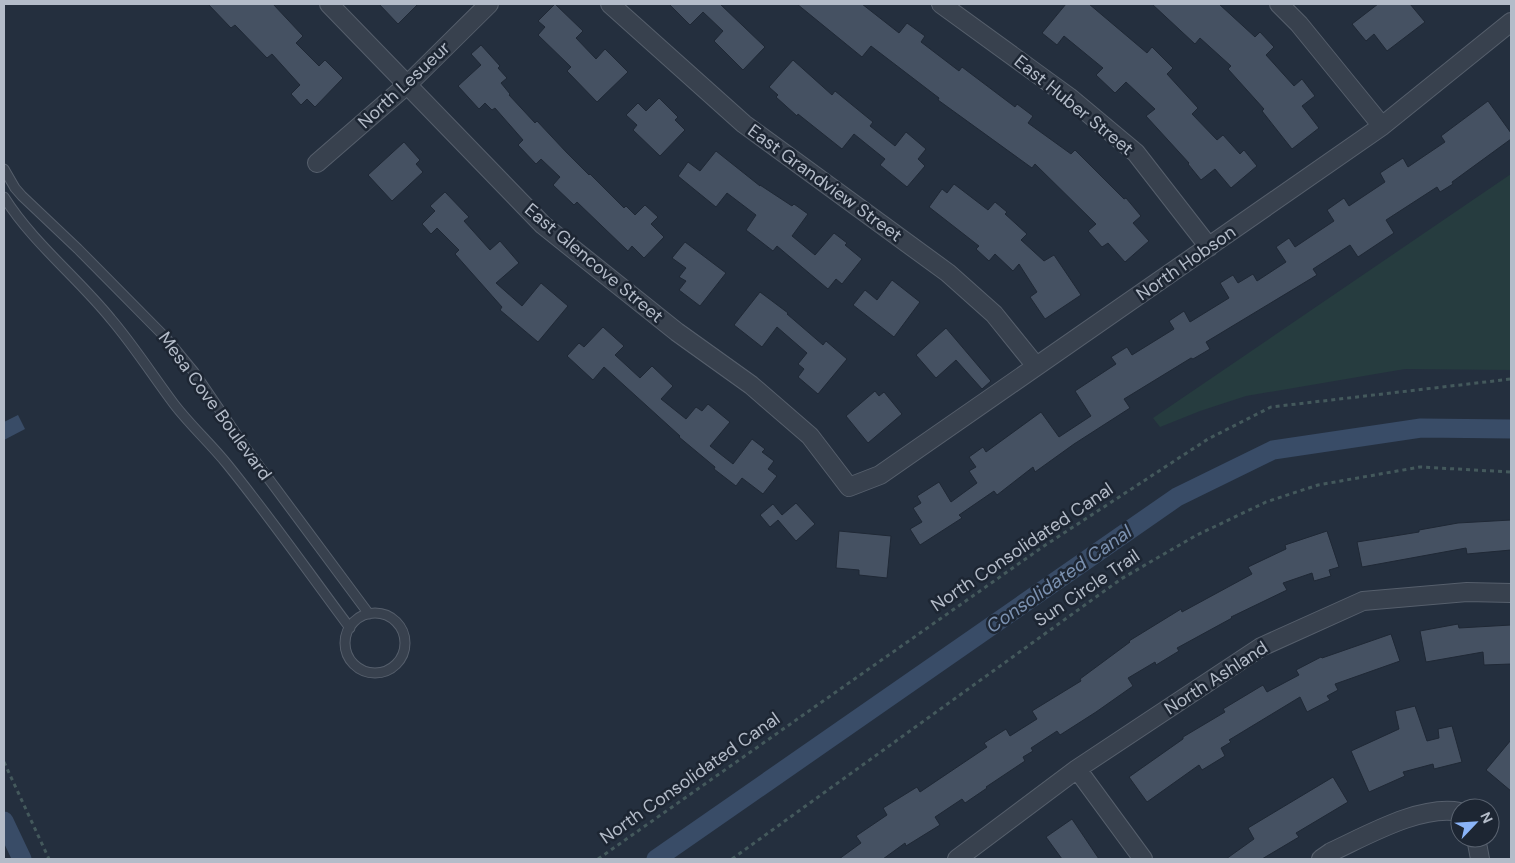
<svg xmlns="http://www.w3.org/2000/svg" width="1515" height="863" viewBox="0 0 1515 863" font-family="'DM Sans',sans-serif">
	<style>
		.green { fill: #263c3f }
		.water { fill: #394c67 }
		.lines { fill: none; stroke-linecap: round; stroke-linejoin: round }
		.canal { stroke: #394c67; stroke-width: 19 }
		.building { fill: #455162; stroke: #1f2835 }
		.service-casing { stroke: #565f6c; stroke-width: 11 }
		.minor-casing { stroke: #565f6c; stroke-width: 20 }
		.path { stroke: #44595c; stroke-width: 3; stroke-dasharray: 4 4; stroke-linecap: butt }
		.service { stroke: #38414e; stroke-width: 9 }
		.minor { stroke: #38414e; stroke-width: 18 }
		.labels { text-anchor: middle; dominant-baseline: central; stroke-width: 5; stroke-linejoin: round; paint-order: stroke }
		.street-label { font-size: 18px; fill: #b4bcc9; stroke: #1d2633 }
		.water-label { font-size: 19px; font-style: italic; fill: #7c92b1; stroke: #1d2633 }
	</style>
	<rect width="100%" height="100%" fill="#242f3e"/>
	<path class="green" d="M 1511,174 L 1511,370 L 1405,369 L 1246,396 L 1200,411 L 1160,427 L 1153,418 Z"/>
	<path class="water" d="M 18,415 L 25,429 L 4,440 L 4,422 Z"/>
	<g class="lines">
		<path class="canal" d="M 4,821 L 22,859
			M 656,859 L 1177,497 L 1273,450 L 1421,428 L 1511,429"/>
	</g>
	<path class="building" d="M 208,4 L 273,4 L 303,36 L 296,43 L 319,66 L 325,60 L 343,78 L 315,107 L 307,99 L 301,105 L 291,94 L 300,85 L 272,54 L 267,58 L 235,25 L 231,28 Z
		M 379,4 L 418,4 L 398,24 Z
		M 555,4 L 583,31 L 576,38 L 596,59 L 605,49 L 628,72 L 597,102 L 567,71 L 571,67 L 538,35 L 545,27 L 538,21 Z
		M 669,4 L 720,4 L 765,47 L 743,70 L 714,41 L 723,31 L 703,12 L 690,25 Z
		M 797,4 L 862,4 L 899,33 L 907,23 L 925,36 L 921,42 L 959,71 L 962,67 L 1015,107 L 1017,104 L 1033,116 L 1028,123 L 1071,154 L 1075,150 L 1124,199 L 1126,198 L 1141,216 L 1133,223 L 1149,241 L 1125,262 L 1108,243 L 1102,247 L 1088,231 L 1096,224 L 1035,164 L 1032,168 L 938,100 L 939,98 L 871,46 L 862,57 Z
		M 1066,4 L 1089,4 L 1147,53 L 1152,47 L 1173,68 L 1167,74 L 1198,108 L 1192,114 L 1217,140 L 1223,135 L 1240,154 L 1244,150 L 1257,166 L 1231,188 L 1215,169 L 1201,180 L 1188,164 L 1189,163 L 1146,116 L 1155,109 L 1126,82 L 1115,93 L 1096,75 L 1103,68 L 1064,36 L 1057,45 L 1042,33 Z
		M 1152,4 L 1219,4 L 1255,37 L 1260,32 L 1274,47 L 1266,55 L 1294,86 L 1302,79 L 1315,96 L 1302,106 L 1319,128 L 1292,149 L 1262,111 L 1264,109 L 1228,69 L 1231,66 L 1200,38 L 1195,44 Z
		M 1378,4 L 1410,4 L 1425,22 L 1387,51 L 1374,34 L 1366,41 L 1352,24 Z
		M 481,45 L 500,66 L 498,68 L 507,78 L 501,83 L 510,94 L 509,95 L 535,123 L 537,121 L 567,153 L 589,175 L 590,174 L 624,208 L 626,206 L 635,215 L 645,205 L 658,217 L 651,224 L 664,237 L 644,258 L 632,246 L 628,251 L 577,202 L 574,205 L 553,185 L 560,177 L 541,159 L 536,164 L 518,145 L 523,140 L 495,108 L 492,110 L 485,103 L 479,109 L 458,86 L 481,65 L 471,54 Z
		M 793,60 L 832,95 L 835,91 L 873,122 L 870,126 L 895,146 L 906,132 L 926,149 L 918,159 L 925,166 L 907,187 L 880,165 L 885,159 L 854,134 L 842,149 L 798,114 L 797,116 L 776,97 L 778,95 L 769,87 Z
		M 659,98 L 678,117 L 675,120 L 685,130 L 660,156 L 633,130 L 637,125 L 626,115 L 638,103 L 646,111 Z
		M 1488,101 L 1511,133 L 1511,139 L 1452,182 L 1453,184 L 1440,192 L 1437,187 L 1386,220 L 1394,233 L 1358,257 L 1350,245 L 1313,269 L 1317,275 L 1206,342 L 1210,349 L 1193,359 L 1191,358 L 1124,399 L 1130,408 L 1074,444 L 1035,472 L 1033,467 L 997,495 L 994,491 L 959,515 L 962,518 L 920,545 L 910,529 L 922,522 L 913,508 L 921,503 L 917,496 L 939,482 L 951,502 L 977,483 L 969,471 L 976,467 L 969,457 L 983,447 L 986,452 L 1041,412 L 1059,437 L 1091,416 L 1075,391 L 1116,364 L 1111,357 L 1127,347 L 1132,355 L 1174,329 L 1169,321 L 1184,311 L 1190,322 L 1229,298 L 1220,283 L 1233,275 L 1238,283 L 1253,274 L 1257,281 L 1286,262 L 1276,247 L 1289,238 L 1295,247 L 1334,221 L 1327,210 L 1344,198 L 1349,206 L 1385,182 L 1380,173 L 1403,158 L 1408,167 L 1445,142 L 1441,136 Z
		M 404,142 L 420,160 L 416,164 L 423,172 L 392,201 L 368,175 Z
		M 716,151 L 760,186 L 760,185 L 792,206 L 794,204 L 808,214 L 792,236 L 815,255 L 834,233 L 847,243 L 845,245 L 862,259 L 842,284 L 836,279 L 828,289 L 777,246 L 773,251 L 746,230 L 756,215 L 727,193 L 716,207 L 678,176 L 688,162 L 700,171 Z
		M 954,184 L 988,210 L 995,202 L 1007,212 L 1005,214 L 1027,234 L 1021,240 L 1044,261 L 1054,255 L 1081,295 L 1045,319 L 1030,297 L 1037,292 L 1019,264 L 1013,271 L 995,254 L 989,261 L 976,249 L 979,246 L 929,207 L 942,189 L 947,193 Z
		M 445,192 L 469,217 L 464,221 L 490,250 L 500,241 L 519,263 L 496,283 L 522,306 L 541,283 L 568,306 L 538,342 L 500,310 L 502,307 L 455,254 L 459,250 L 437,228 L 431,234 L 422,224 L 435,211 L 430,206 Z
		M 685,242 L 726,273 L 700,306 L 679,290 L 686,281 L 679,277 L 686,268 L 672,258 Z
		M 892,280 L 920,302 L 894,337 L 853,305 L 865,290 L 877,300 Z
		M 760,292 L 788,313 L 787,314 L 823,345 L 826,341 L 847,359 L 818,394 L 798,377 L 804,369 L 798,364 L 807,353 L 777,327 L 762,347 L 734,325 Z
		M 603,327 L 624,346 L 615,355 L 640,378 L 652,366 L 673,386 L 661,399 L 686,419 L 696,407 L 702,411 L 708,404 L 730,422 L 710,446 L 733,464 L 752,439 L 765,449 L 762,452 L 774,461 L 768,469 L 777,476 L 763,494 L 742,478 L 736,486 L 714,469 L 715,467 L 679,437 L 680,436 L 604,367 L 593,380 L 567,356 L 579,343 L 584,347 Z
		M 946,328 L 991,381 L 982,389 L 956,360 L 936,378 L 916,355 Z
		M 875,391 L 879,396 L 884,392 L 902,414 L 868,443 L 846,416 Z
		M 796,503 L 815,524 L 796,541 L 778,520 L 770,527 L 760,515 L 773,504 L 782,515 Z
		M 1511,520 L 1511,550 L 1467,554 L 1466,548 L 1362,567 L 1357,542 L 1419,532 L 1419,530 L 1458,523 Z
		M 839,531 L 891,536 L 887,578 L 859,575 L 859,570 L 836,568 Z
		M 1327,531 L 1339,567 L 1329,570 L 1331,576 L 1314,581 L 1312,573 L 1283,583 L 1287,590 L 1231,617 L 1232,618 L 1177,648 L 1179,651 L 1156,665 L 1155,662 L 1128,678 L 1133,686 L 1096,712 L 1060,735 L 1057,731 L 1031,748 L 1033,751 L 1023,757 L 1025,761 L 986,787 L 987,788 L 965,803 L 962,799 L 935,817 L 940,825 L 906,846 L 905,843 L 883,859 L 839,859 L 861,843 L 856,836 L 887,815 L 883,808 L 917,787 L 920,792 L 987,747 L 984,743 L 1006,729 L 1010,736 L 1037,719 L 1032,711 L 1081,681 L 1080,679 L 1130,642 L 1129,641 L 1181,609 L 1182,612 L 1252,574 L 1248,567 L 1286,549 L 1285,545 Z
		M 1458,624 L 1459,628 L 1511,625 L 1511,664 L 1484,665 L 1483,652 L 1426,662 L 1420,631 Z
		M 1391,634 L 1400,661 L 1335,684 L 1338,690 L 1327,696 L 1330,700 L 1307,712 L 1300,697 L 1229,740 L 1231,742 L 1221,748 L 1225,756 L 1202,770 L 1199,765 L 1147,802 L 1129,777 L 1183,739 L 1183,737 L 1225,712 L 1223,709 L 1263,685 L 1267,692 L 1299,675 L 1296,670 L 1321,657 L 1322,658 Z
		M 1415,706 L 1427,741 L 1439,738 L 1438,729 L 1452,726 L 1462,762 L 1434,769 L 1433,764 L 1403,772 L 1405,776 L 1369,792 L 1351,751 L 1399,729 L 1395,711 Z
		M 1511,740 L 1511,791 L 1486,770 Z
		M 1333,777 L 1348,802 L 1296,833 L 1299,837 L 1262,859 L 1226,859 L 1254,839 L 1248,828 Z
		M 1072,819 L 1099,859 L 1062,859 L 1046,837 Z"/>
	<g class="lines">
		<defs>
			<path id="service" d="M 4,169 L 15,188 L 22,196 L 78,249 L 166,338 L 194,372 L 245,447 L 369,614
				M 4,197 C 33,243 77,277 111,319 C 134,346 153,376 174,404 C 190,425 210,443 227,464 C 270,517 309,573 350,628
				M345 643a30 30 0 1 1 60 0a30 30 0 1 1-60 0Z"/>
			<path id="minor" d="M 329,4 L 543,225 L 677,332 L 751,385 L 810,436 L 849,487 L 880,475 L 1382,126 L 1511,22
				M 610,4 L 744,124 L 948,273 L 994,314 L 1036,366
				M 941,4 L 1069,97 L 1136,153 L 1209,247
				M 1279,4 L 1299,24 L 1382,126
				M 317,163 L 408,84 L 489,4
				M 1077,769 L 1143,859
				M 1476,838 L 1480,859
				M 957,859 L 1077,769 L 1261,647 L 1363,601 L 1467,592 L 1511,593
				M 1321,859 L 1331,852 C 1366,836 1421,804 1460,812"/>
		</defs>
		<use href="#service" class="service-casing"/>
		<use href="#minor" class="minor-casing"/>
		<path class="path" d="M 4,762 L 49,859
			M 598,859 L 1044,546 L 1208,439 L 1271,407 L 1511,379
			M 732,859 L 1121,579 L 1195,536 L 1266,502 L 1318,485 L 1420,467 L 1511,472"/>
		<use href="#service" class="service"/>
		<use href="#minor" class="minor"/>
	</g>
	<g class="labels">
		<g class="street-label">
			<text transform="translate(404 85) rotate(-43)">North Lesueur</text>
			<text transform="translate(1074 105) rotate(39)">East Huber Street</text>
			<text transform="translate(825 183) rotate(36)">East Grandview Street</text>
			<text transform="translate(594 263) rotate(40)">East Glencove Street</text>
			<text transform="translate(1186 263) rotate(-35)">North Hobson</text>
			<text transform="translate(215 406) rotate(54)">Mesa Cove Boulevard</text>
			<text transform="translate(1022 547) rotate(-34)">North Consolidated Canal</text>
			<text transform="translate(1087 588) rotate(-34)">Sun Circle Trail</text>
			<text transform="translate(1216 678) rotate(-33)">North Ashland</text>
			<text transform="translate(690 778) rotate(-35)">North Consolidated Canal</text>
		</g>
		<g class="water-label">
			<text transform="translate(1059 579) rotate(-35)">Consolidated Canal</text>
		</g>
	</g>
	<rect width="1515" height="863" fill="none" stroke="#b4bcc9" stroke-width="10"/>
	<g transform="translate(1475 823) rotate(65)"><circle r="24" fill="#1d2633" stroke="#59626f"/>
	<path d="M0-4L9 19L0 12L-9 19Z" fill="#8ab4f8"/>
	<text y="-8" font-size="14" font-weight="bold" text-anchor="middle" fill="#b4bcc9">N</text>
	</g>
</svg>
